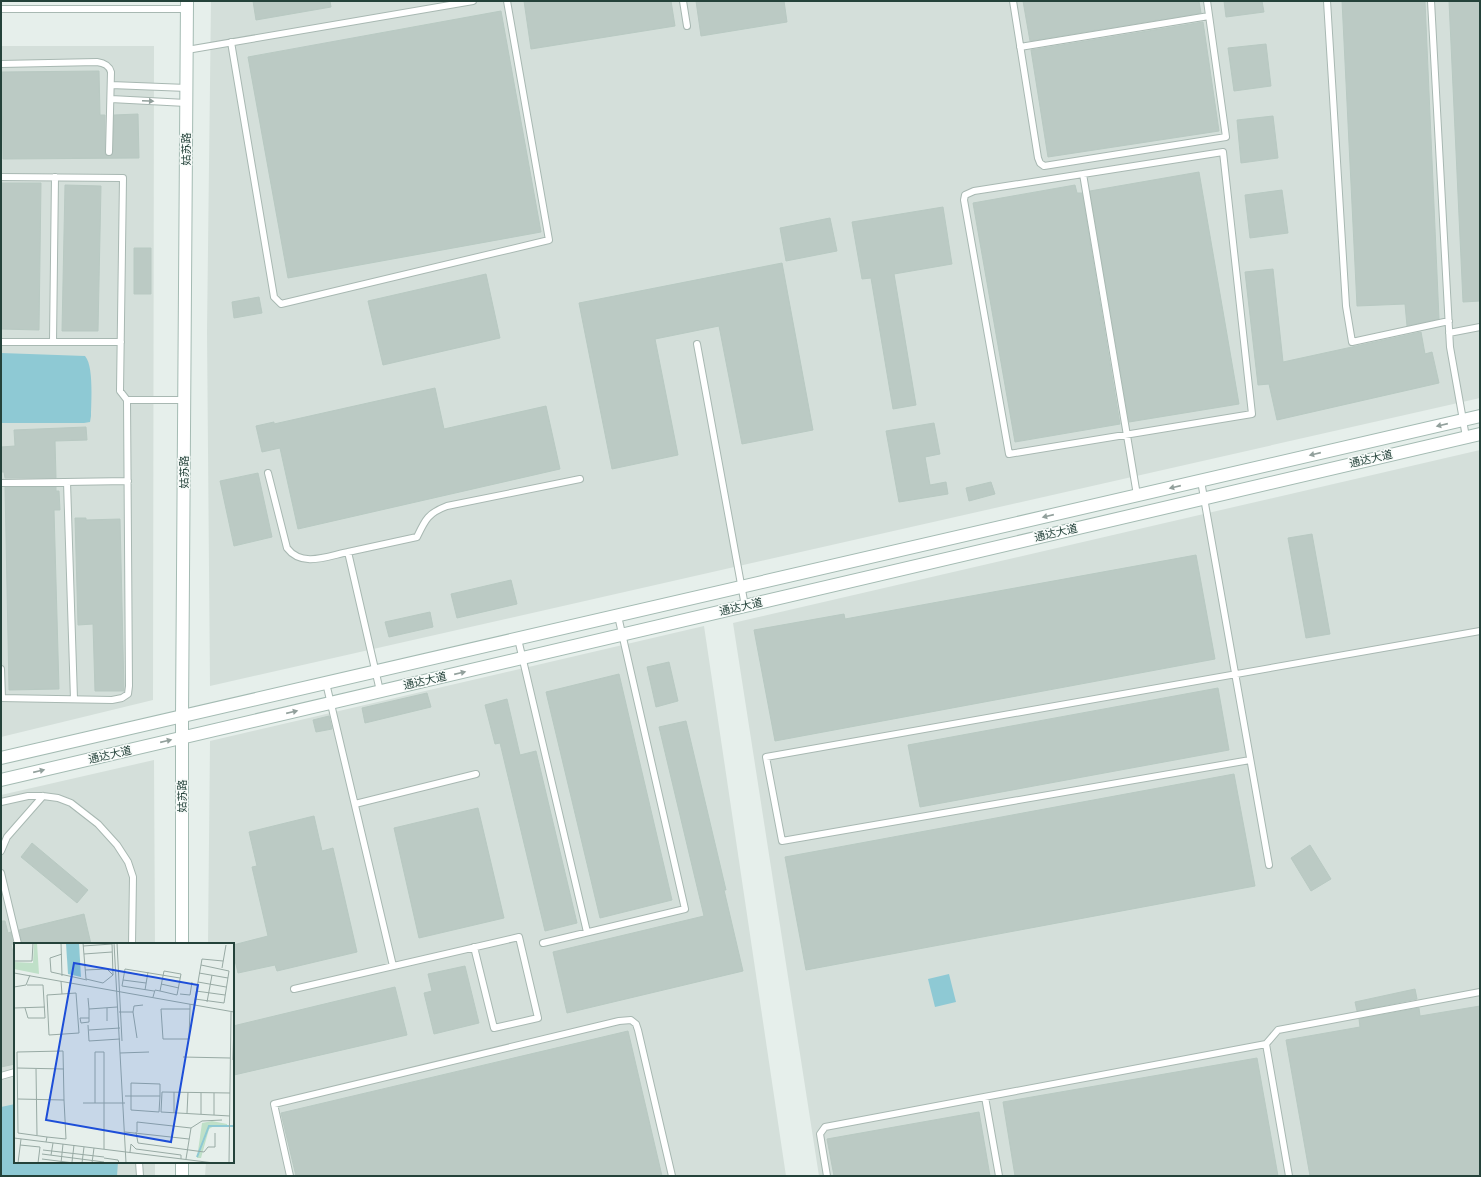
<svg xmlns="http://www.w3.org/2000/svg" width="1481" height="1177" viewBox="0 0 1481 1177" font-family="'Alegreya Sans','Noto Sans SC',sans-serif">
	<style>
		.built { fill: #d4dfda }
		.water { fill: #8ec9d4 }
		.building { fill: #bbcac4; stroke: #b8c9c2 }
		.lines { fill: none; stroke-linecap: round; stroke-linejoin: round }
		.lane-casing { stroke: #a8b8b2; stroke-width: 8 }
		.secondary-casing { stroke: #a4bbb3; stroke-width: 14 }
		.lane { stroke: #fff; stroke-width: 6 }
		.secondary { stroke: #fff; stroke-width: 12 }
		.oneway { fill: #92a09c }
		.labels { text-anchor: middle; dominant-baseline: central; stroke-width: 3; stroke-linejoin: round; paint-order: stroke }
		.street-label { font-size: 11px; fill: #24423a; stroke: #f7fbf9 }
		.inset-river { fill: none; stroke: #8ec9d4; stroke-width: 2 }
		.inset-road { fill: none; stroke: #98aaa4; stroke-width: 1 }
		.view { fill: #1d4ed8; fill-opacity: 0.15; stroke: #1d4ed8; stroke-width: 2 }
		.inset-edge { fill: none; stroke: #24423a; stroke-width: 2 }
	</style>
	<rect width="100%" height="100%" fill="#e6efeb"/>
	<path class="built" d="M 211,1 L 1480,1 L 1480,398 L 210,686 L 207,332 Z
		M 1,46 L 154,46 L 153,700 L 1,737 Z
		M 1480,450 L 1480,1176 L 819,1176 L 733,623 Z
		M 704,626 L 786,1176 L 205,1176 L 206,1162 L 233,1162 L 233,944 L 208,944 L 210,741 Z
		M 154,760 L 155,944 L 15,944 L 15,1162 L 155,1162 L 155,1176 L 1,1176 L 1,795 Z"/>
	<path class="water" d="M 1,353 L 85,356 C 94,366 91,402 91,416 L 90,422 L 84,423 L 1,423 Z
		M 949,974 L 956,1002 L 935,1007 L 928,979 Z
		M 15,1104 L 15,1162 L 118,1162 L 117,1176 L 1,1176 L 1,1107 Z"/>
	<path class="building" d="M 253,1 L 330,1 L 331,7 L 256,20 Z
		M 524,1 L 671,1 L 675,26 L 531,49 Z
		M 696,1 L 784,1 L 787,22 L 701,36 Z
		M 1023,1 L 1199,1 L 1201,13 L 1030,41 Z
		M 1224,1 L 1262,1 L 1264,12 L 1226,17 Z
		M 1342,1 L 1425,1 L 1439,319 L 1407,326 L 1405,304 L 1357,306 Z
		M 1449,1 L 1480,1 L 1480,301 L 1463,302 Z
		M 501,11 L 541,232 L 288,278 L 248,57 Z
		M 1203,22 L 1219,131 L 1048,157 L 1031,50 Z
		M 1266,44 L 1271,86 L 1234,91 L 1228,48 Z
		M 99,71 L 100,115 L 105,115 L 105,154 L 109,156 L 113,152 L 114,115 L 138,114 L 139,158 L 3,159 L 2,72 Z
		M 1273,116 L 1278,158 L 1241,163 L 1237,120 Z
		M 1199,172 L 1239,404 L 1129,422 L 1090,191 Z
		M 1,183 L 41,183 L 39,330 L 1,329 Z
		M 65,185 L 101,186 L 98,331 L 62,331 Z
		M 1075,185 L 1077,193 L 1082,193 L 1120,424 L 1015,442 L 973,203 Z
		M 1282,190 L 1288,233 L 1250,238 L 1245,195 Z
		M 943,207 L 952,264 L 894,274 L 916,405 L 893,409 L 871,278 L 862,279 L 852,222 Z
		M 830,218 L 837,251 L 786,261 L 780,228 Z
		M 134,248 L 151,248 L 151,294 L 134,294 Z
		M 782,263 L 813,430 L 742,444 L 719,326 L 655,339 L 678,455 L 612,469 L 579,303 Z
		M 1273,269 L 1283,362 L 1421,332 L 1425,354 L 1432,352 L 1439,383 L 1277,420 L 1269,384 L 1258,385 L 1245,272 Z
		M 486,274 L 500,338 L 383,365 L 368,301 Z
		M 259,297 L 262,313 L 234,318 L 232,302 Z
		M 435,388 L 444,429 L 546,406 L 560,469 L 298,529 L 280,448 L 262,452 L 256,426 L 274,422 L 274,424 Z
		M 934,423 L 940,454 L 925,457 L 930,485 L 946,482 L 948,494 L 899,502 L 886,431 Z
		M 86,427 L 87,440 L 55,441 L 56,478 L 5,478 L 4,472 L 1,472 L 1,447 L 15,446 L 14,430 Z
		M 258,473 L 272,537 L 234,546 L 220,481 Z
		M 991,482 L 995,494 L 969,501 L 966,488 Z
		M 5,487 L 56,487 L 56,491 L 59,491 L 60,510 L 54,510 L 59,689 L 9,690 Z
		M 75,518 L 86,518 L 86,520 L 120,519 L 124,691 L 95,691 L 93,624 L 78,625 Z
		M 1312,534 L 1330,634 L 1306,638 L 1288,538 Z
		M 1196,555 L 1215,659 L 775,741 L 754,630 L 844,614 L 845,619 Z
		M 511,580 L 517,604 L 457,618 L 451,594 Z
		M 430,612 L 433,627 L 389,637 L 385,622 Z
		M 669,662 L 678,701 L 656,707 L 647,667 Z
		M 619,674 L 672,900 L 600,918 L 546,692 Z
		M 1218,688 L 1229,750 L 920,807 L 908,745 Z
		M 427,693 L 431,707 L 365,723 L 362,708 Z
		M 507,699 L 520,755 L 536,751 L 577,923 L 545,931 L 500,743 L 495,744 L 485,705 Z
		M 329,716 L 332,729 L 316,732 L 313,720 Z
		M 686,721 L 726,890 L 724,890 L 743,971 L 567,1013 L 553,952 L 704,916 L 659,727 Z
		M 1234,774 L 1255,886 L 806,970 L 785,857 Z
		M 478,808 L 504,918 L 419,938 L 394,828 Z
		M 314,816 L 322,851 L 333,848 L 357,952 L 277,971 L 275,965 L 238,973 L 233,952 L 233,945 L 268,936 L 252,867 L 257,866 L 249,832 Z
		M 32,843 L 88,890 L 77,903 L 21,857 Z
		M 1310,845 L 1331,879 L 1311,891 L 1291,858 Z
		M 84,914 L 91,944 L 22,944 L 19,930 Z
		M 1,921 L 5,921 L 8,933 L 11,932 L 13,944 L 11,944 L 15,962 L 15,1064 L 1,1067 Z
		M 465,966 L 479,1023 L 434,1034 L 424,993 L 432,991 L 428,974 Z
		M 395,987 L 407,1035 L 234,1075 L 233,1069 L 233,1026 Z
		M 1415,989 L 1417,999 L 1357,1011 L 1355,1002 Z
		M 1480,1006 L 1480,1176 L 1310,1176 L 1286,1040 L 1360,1027 L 1359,1019 L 1419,1008 L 1420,1016 Z
		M 628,1031 L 662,1176 L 296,1176 L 281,1113 Z
		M 1257,1058 L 1278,1176 L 1015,1176 L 1003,1102 Z
		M 979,1112 L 990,1176 L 834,1176 L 827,1139 Z"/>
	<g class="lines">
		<defs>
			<path id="lane" d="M 683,1 L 687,26
				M 1013,1 L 1038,158 L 1040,163 L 1044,166 L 1226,137 L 1207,1
				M 1327,1 L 1346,306 L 1352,342 L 1449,321
				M 1431,1 L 1450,347 L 1466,437
				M 1,9 L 187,9
				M 231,42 L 274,297 L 281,304 L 549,240 L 507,1
				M 1020,47 L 1209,16
				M 187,50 L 473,1
				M 1,64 L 97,62 C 104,63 109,65 111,72 L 109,152
				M 111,85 L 187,88
				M 111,99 L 186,103
				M 1083,174 L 974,191 L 965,195 L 964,200 L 1009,454 L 1252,414 L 1223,152 L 1083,174 L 1137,495
				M 1,177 L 123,178 L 120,391 L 127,400 L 184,400
				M 1449,333 L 1480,327
				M 1,342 L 121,342
				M 53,342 L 55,177
				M 697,344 L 745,606
				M 268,473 L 287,548 C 302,568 328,556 348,552
				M 1201,481 L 1269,865
				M 67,482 L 74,699
				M 1,483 L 128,481
				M 518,639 L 587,932
				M 1,669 L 2,698
				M 326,683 L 393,966
				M 380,691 L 348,552 L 417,537 C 425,520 428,513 447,506 L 580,479
				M 1,698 L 112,700 L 122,698 L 128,694 L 129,686 L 127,400
				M 1250,760 L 782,841 L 766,757 L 1480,631
				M 1,802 L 28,796 L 43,796 L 58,798 L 71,803 L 98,824 L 117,845 L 128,862 L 133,877 L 132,944
				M 355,804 L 476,774
				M 1,851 L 7,837 L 43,796
				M 1,873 L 18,944
				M 543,943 L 685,909 L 618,616
				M 294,989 L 519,937 L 538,1018 L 494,1028 L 474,947
				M 1266,1044 L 1278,1030 L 1480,992
				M 1,1076 L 15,1072
				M 985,1097 L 999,1176
				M 139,1162 L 140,1176
				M 290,1176 L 274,1104 L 619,1021 L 631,1020 L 636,1024 L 638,1030 L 672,1176
				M 827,1176 L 820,1134 L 825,1127 L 1266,1044 L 1289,1176"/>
			<path id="secondary" d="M 1,758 L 1480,416
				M 1,780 L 1480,434
				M 182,944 L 182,717 L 187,1
				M 182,1162 L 182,1176"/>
		</defs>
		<use href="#lane" class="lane-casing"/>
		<use href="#secondary" class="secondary-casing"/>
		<use href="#lane" class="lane"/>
		<use href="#secondary" class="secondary"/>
	</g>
	<defs><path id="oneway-solid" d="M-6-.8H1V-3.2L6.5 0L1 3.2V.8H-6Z"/></defs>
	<g class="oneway">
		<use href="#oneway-solid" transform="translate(148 101) rotate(3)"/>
		<use href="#oneway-solid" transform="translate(1442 425) rotate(167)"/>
		<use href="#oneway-solid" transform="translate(1315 454) rotate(167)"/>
		<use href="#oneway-solid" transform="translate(1175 487) rotate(167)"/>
		<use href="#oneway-solid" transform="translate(1048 516) rotate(167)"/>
		<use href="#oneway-solid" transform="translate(460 673) rotate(-13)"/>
		<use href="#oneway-solid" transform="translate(292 712) rotate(-13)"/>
		<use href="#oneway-solid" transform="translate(166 741) rotate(-13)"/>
		<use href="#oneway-solid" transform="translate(39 771) rotate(-13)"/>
	</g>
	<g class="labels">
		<g class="street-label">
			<text transform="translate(186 149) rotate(-90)">姑苏路</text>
			<text transform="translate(1371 459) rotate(-13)">通达大道</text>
			<text transform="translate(184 472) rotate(-90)">姑苏路</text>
			<text transform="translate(1056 533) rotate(-13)">通达大道</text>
			<text transform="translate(741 607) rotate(-13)">通达大道</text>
			<text transform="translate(425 681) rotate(-13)">通达大道</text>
			<text transform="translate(110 755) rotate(-13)">通达大道</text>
			<text transform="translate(182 796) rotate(-90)">姑苏路</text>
		</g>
	</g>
	<g transform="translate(14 943)">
		<rect width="220" height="220" fill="#e6efeb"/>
		<path d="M 20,0 L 23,0 L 25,31 L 0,26 L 0,19 L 19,20 ZM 198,178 L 213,181 L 213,183 L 200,183 L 195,186 L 187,215 L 183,215 L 188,180 Z" fill="#bfe0c8"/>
		<path d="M 52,0 L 65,0 L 67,34 L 54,31 Z" fill="#8ec9d4"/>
		<path class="inset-river" d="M 183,214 L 195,183 L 220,183"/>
		<path class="inset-road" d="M 47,0 L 48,33M 69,0 L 72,36 L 89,40 L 99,32 L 98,0M 100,0 L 112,220M 103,0 L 108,98M 69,3 L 98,1M 48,11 L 36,15 L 37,29 L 73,37M 70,11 L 98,9M 0,18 L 18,18 L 19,0M 208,25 L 212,2M 71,27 L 93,26 L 99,32M 110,29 L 133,33M 0,30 L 220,69M 185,30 L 214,35M 109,37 L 132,40M 47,38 L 48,51 L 62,50 L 65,90 L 35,92 L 33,52 L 48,51M 184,39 L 212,44M 147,41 L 165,45M 0,44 L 12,42 L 16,32M 131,47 L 134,29M 140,48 L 108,43 L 111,26 L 166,35M 182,48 L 211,52M 166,51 L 176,52 L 178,39M 139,54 L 141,47 L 146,48 L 163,52 L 167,31 L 150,28 L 146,48M 74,55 L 75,66 L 75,79 L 67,80 L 66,75 L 75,75M 181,56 L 210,60 L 215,28 L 187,22M 193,59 L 198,32M 180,62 L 188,16 L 209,18M 0,65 L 31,64M 11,65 L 14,75 L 31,75 L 29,42 L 13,42M 93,65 L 93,78M 75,66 L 103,64M 176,66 L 147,66 L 149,96 L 175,96 L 176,66 L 176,61M 105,69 L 119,69 L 123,95M 119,69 L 120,63 L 129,62M 74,82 L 75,98 L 106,96M 75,87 L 106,85M 106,110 L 135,109M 169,114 L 216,115M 219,117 L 220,76M 3,125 L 50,126M 22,126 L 23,192M 111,153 L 146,153 L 145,169 L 117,167 L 117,140 L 146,141 L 146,153M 4,156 L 50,157 L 49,108 L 3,109 L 4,190 L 33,194 L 32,199M 69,160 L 111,160M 81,160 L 81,109 L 90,109 L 90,206M 160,170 L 160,149M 173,170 L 174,149M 187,171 L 187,150M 200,172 L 200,150M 216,173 L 147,169 L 148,149 L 216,150M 111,189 L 175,196M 122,189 L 124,200 L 190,209 L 194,204 L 201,204 L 201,190M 123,189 L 123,179 L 177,185 L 188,178 L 208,177M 33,194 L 52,196 L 50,157M 0,195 L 200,220M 6,202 L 26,204 L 24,220M 29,207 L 90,214M 116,209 L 117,201 L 122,206 L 167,212 L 167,216M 28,211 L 90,219M 37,212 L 39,200M 90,215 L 104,217 L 105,220M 28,216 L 60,220M 172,216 L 177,185M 58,219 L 60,202M 4,220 L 7,196M 47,220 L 49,201M 68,220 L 70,204M 78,220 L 80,205M 215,220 L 217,69"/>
		<path class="view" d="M 60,20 L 184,42 L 157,199 L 32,177 Z"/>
		<rect width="220" height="220" class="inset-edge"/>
	</g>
	<rect width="1481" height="1177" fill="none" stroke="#24423a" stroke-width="4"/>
</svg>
